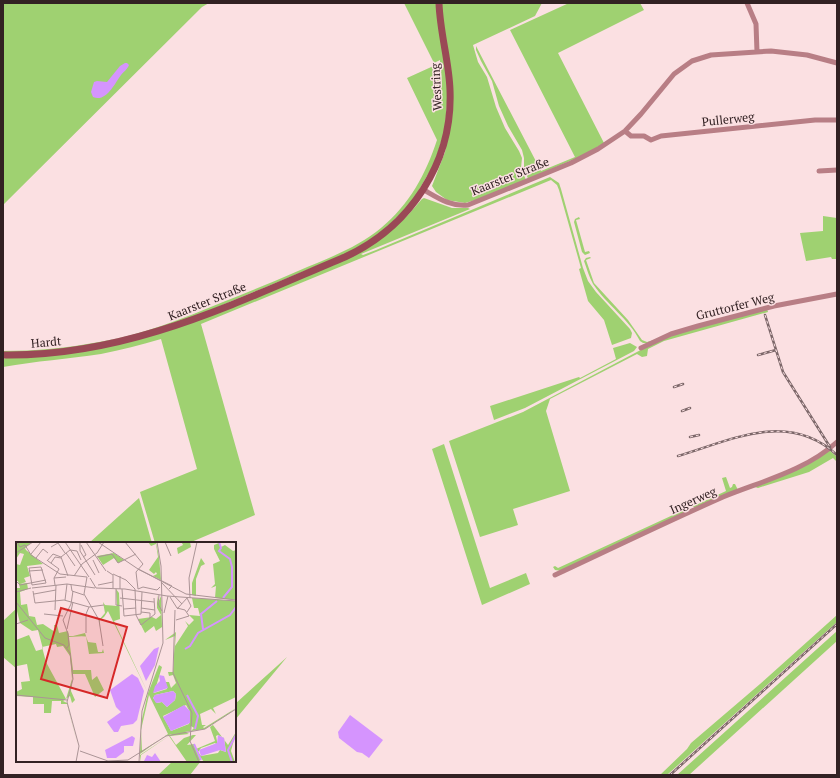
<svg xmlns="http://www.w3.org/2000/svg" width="840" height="778" viewBox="0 0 840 778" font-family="'PT Serif',serif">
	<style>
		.green { fill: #9fd171 }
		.water { fill: #d594fe }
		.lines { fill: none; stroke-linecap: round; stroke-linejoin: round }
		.minor { stroke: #b87e85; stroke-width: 5 }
		.secondary { stroke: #9a4956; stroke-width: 7 }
		.rail-casing { stroke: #7c6769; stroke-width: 2.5 }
		.rail { stroke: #fbe0e2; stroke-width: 1; stroke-dasharray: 3; stroke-linecap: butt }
		.labels { text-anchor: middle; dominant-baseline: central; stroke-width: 3; stroke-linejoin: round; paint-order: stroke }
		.street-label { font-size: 12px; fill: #322123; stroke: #fbe0e2 }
		.inset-river { fill: none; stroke: #d594fe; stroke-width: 2 }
		.inset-road { fill: none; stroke: #ab9496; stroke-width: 1 }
		.view { fill: #d62828; fill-opacity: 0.15; stroke: #d62828; stroke-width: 2 }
		.inset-edge { fill: none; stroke: #322123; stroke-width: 2 }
	</style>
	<rect width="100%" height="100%" fill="#fbe0e2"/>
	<path class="green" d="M 3,3 L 209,3 L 202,7 L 3,205 Z
		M 404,3 L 437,3 L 448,88 L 445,129 L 435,162 L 412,202 L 381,233 L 350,252 L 208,311 L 164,328 L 68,350 L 3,353 L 3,351 C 35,351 67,348 99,342 C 142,335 182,319 223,302 C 248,292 273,282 298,271 C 326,259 357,248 381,228 C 409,205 426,174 437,140 L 407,78 L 440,63 L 440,60 L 434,63 Z
		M 441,3 L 542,3 L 535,16 L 473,45 L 478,62 L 487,77 L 496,107 L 505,128 L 519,151 L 522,158 L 521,168 L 526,180 L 479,199 L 465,203 L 447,200 L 436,192 L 432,186 L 445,152 L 451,119 Z
		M 569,3 L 640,3 L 644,10 L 558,53 L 604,143 L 586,154 L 528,179 L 524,167 L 524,158 L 522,150 L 508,126 L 499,106 L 492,81 L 481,61 L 476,50 L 476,46 L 541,171 L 575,157 L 510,30 Z
		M 550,177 L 559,183 L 561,189 L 583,268 L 588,281 L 596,292 L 630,329 L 632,333 L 631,338 L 612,345 L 604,320 L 588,301 L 579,269 L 581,268 L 559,190 L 557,185 L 551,180 L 201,324 L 255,515 L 189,543 L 155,543 L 140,492 L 197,469 L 161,339 C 141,345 121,350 101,354 C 68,359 36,361 3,367 L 3,359 L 9,357 L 125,343 L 340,261 L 396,226 L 408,215 L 422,199 L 424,198 L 452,208 L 468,208 L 470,209 L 361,254 L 363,255 L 376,250 Z
		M 823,216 L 837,218 L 837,259 L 832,259 L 831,257 L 806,261 L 800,233 L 823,231 Z
		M 579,217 L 580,219 L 576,220 L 585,252 L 589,251 L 590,253 L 585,255 L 582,252 L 574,222 L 575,219 Z
		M 590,257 L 591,258 L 586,260 L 594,283 L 628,320 L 642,340 L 647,342 L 654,340 L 647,343 L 643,343 L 640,341 C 629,319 607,305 593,284 C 589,277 587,269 584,261 L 586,258 Z
		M 767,309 L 768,312 L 664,341 L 648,349 L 647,356 L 642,357 L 637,354 L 550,399 L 546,411 L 570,491 L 513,509 L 518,525 L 480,537 L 449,441 L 523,412 L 671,334 Z
		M 630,343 L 637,347 L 634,351 L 525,408 L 494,420 L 490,406 L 579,377 L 580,378 L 616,359 L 613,348 Z
		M 444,444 L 490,588 L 526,573 L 530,584 L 482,605 L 432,449 Z
		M 829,450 L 837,457 L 837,462 L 833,458 L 809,472 L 758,488 L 755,487 Z
		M 726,477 L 730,488 L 732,487 L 733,484 L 735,484 L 738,490 L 696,508 L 692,506 L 691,503 L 696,505 L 726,491 L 722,478 Z
		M 139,498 L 152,543 L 89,543 Z
		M 688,504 L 689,511 L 562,571 L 555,570 L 553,567 L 555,566 L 558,568 L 686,509 Z
		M 17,608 L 17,669 L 3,657 L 3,621 Z
		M 837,615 L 837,622 L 667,775 L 660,775 L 687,749 L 691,743 L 760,684 Z
		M 837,631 L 837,641 L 689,775 L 677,775 Z
		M 287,657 L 235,720 L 235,704 Z
		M 173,761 L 201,761 L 190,775 L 158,775 Z"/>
	<path class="water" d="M 125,63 L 127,63 L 129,65 C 127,70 124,71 121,75 C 115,83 106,103 93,97 L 91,92 L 94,82 L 97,81 L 107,82 L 120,66 Z
		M 350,715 L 383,740 L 369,758 L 362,753 L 357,752 L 339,738 L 338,732 Z"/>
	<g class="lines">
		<path class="minor" d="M 747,3 L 756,24 L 757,52
			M 625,131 L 631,136 L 644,136 L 651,140 L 661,136 L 815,120 L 837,120
			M 819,171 L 837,170
			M 424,190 C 438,198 451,207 468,205 L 571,163 L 598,149 L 625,131 L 641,114 L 674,74 L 692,61 L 711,55 L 771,51 L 807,55 L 837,63
			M 641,348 L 671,334 L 698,326 L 774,306 L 837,294
			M 555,575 C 611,549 666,522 723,497 C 762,481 805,471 837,442"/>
		<path class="secondary" d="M 3,355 C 127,357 233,304 345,257 C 410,227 453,163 450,90 C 449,61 440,33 439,3"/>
		<defs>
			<path id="rail" d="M 765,315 L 783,372 L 830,447
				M 758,355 L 776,350
				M 674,387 L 683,384
				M 682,411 L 690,408
				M 690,437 L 699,435
				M 678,456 C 732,440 788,410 837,455
				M 670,775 L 837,624"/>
		</defs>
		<use href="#rail" class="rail-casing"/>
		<use href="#rail" class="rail"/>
	</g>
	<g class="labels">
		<g class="street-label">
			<text transform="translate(436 87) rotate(-93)">Westring</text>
			<text transform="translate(728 119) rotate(-6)">Pullerweg</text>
			<text transform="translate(510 176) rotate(-22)">Kaarster Straße</text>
			<text transform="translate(207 301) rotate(-22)">Kaarster Straße</text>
			<text transform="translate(735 306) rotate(-14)">Gruttorfer Weg</text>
			<text transform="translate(46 342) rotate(-5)">Hardt</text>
			<text transform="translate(693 500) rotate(-24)">Ingerweg</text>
		</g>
	</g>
	<g transform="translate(16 542)">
		<rect width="220" height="220" fill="#fbe0e2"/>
		<path d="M 0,0 L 16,0 L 9,6 L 10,8 L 27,22 L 11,24 L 14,34 L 8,36 L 10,40 L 4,42 L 11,41 L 12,47 L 4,50 L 5,63 L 11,62 L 13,74 L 19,75 L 21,83 L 27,82 L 39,90 L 38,83 L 41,83 L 43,91 L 52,89 L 53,94 L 57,94 L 69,91 L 72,100 L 80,101 L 82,110 L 86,110 L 87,107 L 88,111 L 73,112 L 70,94 L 53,95 L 57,128 L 75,128 L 76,138 L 81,134 L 88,148 L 79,155 L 69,132 L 57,132 L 55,149 L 59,158 L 56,161 L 54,154 L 47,159 L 51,161 L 63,208 L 51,162 L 45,162 L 45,159 L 36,159 L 35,171 L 28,171 L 28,162 L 17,162 L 17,155 L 0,154 L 0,150 L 6,147 L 5,140 L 14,139 L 11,122 L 1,124 L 0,98 L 13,93 L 20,109 L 27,107 L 22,88 L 16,89 L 4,81 L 0,65 L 0,46 L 4,46 L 2,39 L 0,39 L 0,22 L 4,23 L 8,12 L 4,11 L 0,17 ZM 40,102 L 41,105 L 47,104 L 54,114 L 56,137 L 50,157 L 30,120 L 26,105 ZM 132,0 L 140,0 L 143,15 L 145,38 L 137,34 L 141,32 L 140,30 L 138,32 L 133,28 L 142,15 L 140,2 L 135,4 ZM 159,0 L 174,0 L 175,5 L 162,12 L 161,6 L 167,3 L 166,1 ZM 203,1 L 205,5 L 209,3 L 217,9 L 220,8 L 220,58 L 199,56 L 200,44 L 195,46 L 199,42 L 197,22 L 204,19 L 198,7 L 198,3 ZM 98,11 L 108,18 L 102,21 L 98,16 L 87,23 L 81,14 ZM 185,16 L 189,22 L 185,24 L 180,37 L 180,54 L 176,53 L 176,41 ZM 100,47 L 103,51 L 104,77 L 98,79 L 132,151 L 143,123 L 146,125 L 138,151 L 151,147 L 149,140 L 153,140 L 155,146 L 160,141 L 157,133 L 153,134 L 152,130 L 157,130 L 159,94 L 149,98 L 160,90 L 159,104 L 172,84 L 169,79 L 173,83 L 178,78 L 173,73 L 184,74 L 182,66 L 178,66 L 176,56 L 220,59 L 220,155 L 197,166 L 200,172 L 195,167 L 184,172 L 186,183 L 190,183 L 187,185 L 188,186 L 220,166 L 197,183 L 212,203 L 220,190 L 215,209 L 219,220 L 188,220 L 185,216 L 183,220 L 171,220 L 153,194 L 125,213 L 125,220 L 124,213 L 156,192 L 147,195 L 124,212 L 125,181 L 132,151 L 92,69 L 88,75 L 84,78 L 84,85 L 83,78 L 89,71 L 87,60 L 89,63 L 101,64 ZM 157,149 L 160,152 L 159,158 L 151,165 L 146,160 L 141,161 L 137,156 L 139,153 ZM 133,153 L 152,192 L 126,209 L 125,188 ZM 170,163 L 174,170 L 173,182 L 155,189 L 147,174 ZM 218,168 L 194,185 L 199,199 L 180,207 L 178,202 L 171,203 L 180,193 L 177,193 L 178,190 L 177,193 L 168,196 L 160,203 L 154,194 L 173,192 L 169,190 L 174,189 L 175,184 L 178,186 L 175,189 L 189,187 ZM 202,193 L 208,196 L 210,210 L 204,208 L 202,211 L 185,214 L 182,210 L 185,206 L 199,201 L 202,204 L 200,194 ZM 141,53 L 142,61 L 145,54 L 146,85 L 140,89 L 138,84 L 129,91 L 122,77 L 136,75 L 140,77 L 145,73 L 141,66 Z" fill="#9fd171" fill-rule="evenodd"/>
		<path d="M 143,105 L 139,123 L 130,139 L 124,124 L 138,107 ZM 116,132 L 122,136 L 128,149 L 121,178 L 117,182 L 105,184 L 102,190 L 98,190 L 91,180 L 105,170 L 100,165 L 94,148 ZM 143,133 L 148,134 L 152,146 L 137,151 L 139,144 L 144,139 ZM 157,149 L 160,152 L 159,158 L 151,165 L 146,160 L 140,161 L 137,156 L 139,153 ZM 168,163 L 174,169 L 174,181 L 155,189 L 147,175 ZM 202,193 L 208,196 L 210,210 L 204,208 L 185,214 L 183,208 L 201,201 ZM 116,194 L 119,196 L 117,204 L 108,204 L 108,210 L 100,216 L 91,216 L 89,208 ZM 139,211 L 145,220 L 128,219 L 131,213 L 136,215 Z" fill="#d594fe"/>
		<path class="inset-river" d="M 203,0 L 205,6 L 203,9 L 214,17 L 216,25 L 216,45 L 207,56M 187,87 L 185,72 L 201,59M 169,107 L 174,104 L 182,91 L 214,73 L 220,65M 171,153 L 180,170M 179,187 L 182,174 L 180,170M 178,202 L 185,218M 216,220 L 212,208 L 220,193"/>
		<path class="inset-road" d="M 1,0 L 4,5 L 9,3 L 15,13 L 44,32 L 71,35M 49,0 L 73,35M 64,0 L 64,9 L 79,33M 70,0 L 90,29M 82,0 L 122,27 L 170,52 L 220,58M 109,0 L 127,22 L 120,30 L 122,47M 149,0 L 155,14M 65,3 L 70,13 L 67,15M 35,5 L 42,1 L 49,11M 0,11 L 17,0M 50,11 L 59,24M 15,12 L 25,0M 45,15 L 54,8 L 61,9 L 65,18M 45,15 L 52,34M 81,15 L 96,12 L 102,21 L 120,12M 20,16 L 27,7 L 32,11M 77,18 L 83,31M 31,19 L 37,12 L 45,15M 32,19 L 43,27 L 38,36 L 39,43M 35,21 L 39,15 L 45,16M 66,22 L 81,11 L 88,0M 25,25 L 30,41 L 16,43 L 13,26 ZM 122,27 L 156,44 L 153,47M 13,29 L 27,28M 91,29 L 97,33 L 97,46M 97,32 L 110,38 L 119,47 L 120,73 L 125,83M 58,34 L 66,22M 104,34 L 104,47M 71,35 L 68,52 L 83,78 L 87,104M 38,36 L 50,35M 74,36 L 80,46 L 109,47 L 151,54 L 220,59M 0,39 L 4,43 L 30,38M 145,40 L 166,62M 55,43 L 56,49 L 68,53M 82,43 L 97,40M 16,46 L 51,42 L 79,46M 100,47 L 100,63 L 106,64M 106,47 L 108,74 L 125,72 L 126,50M 122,47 L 127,45 L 141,48 L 144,45M 17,49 L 19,61 L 48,58 L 73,65 L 88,63M 0,50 L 15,46M 18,52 L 40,48M 143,53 L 142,62 L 146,69M 154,55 L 161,66 L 169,68 L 173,74 L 160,78M 104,56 L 138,60M 174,56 L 173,36 L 181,0M 49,58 L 51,42M 0,60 L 29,96 L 48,103 L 54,111 L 57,137 L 51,160 L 63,204 L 60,220M 125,66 L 139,68M 108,67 L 120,66M 161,67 L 172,55M 39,68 L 40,43M 159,68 L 157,131 L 176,171 L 174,199 L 183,220M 125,70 L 134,71 L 134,76M 171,70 L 175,64 L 171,56M 148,71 L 152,54M 28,72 L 47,74M 0,82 L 12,78M 125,83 L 139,72 L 138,56M 51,87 L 57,60M 70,91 L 70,72 L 73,65M 51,106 L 53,103 L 52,92 L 47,78 L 55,62 L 57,49M 0,153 L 51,158M 64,209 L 92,219 L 112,218 L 150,194 L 189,187 L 220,167M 123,220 L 126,169 L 147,101 L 145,24 L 141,0"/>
		<path class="view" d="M 45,66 L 111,85 L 91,156 L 25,137 Z"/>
		<rect width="220" height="220" class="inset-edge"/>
	</g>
	<rect width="840" height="778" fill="none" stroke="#322123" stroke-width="8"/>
</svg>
